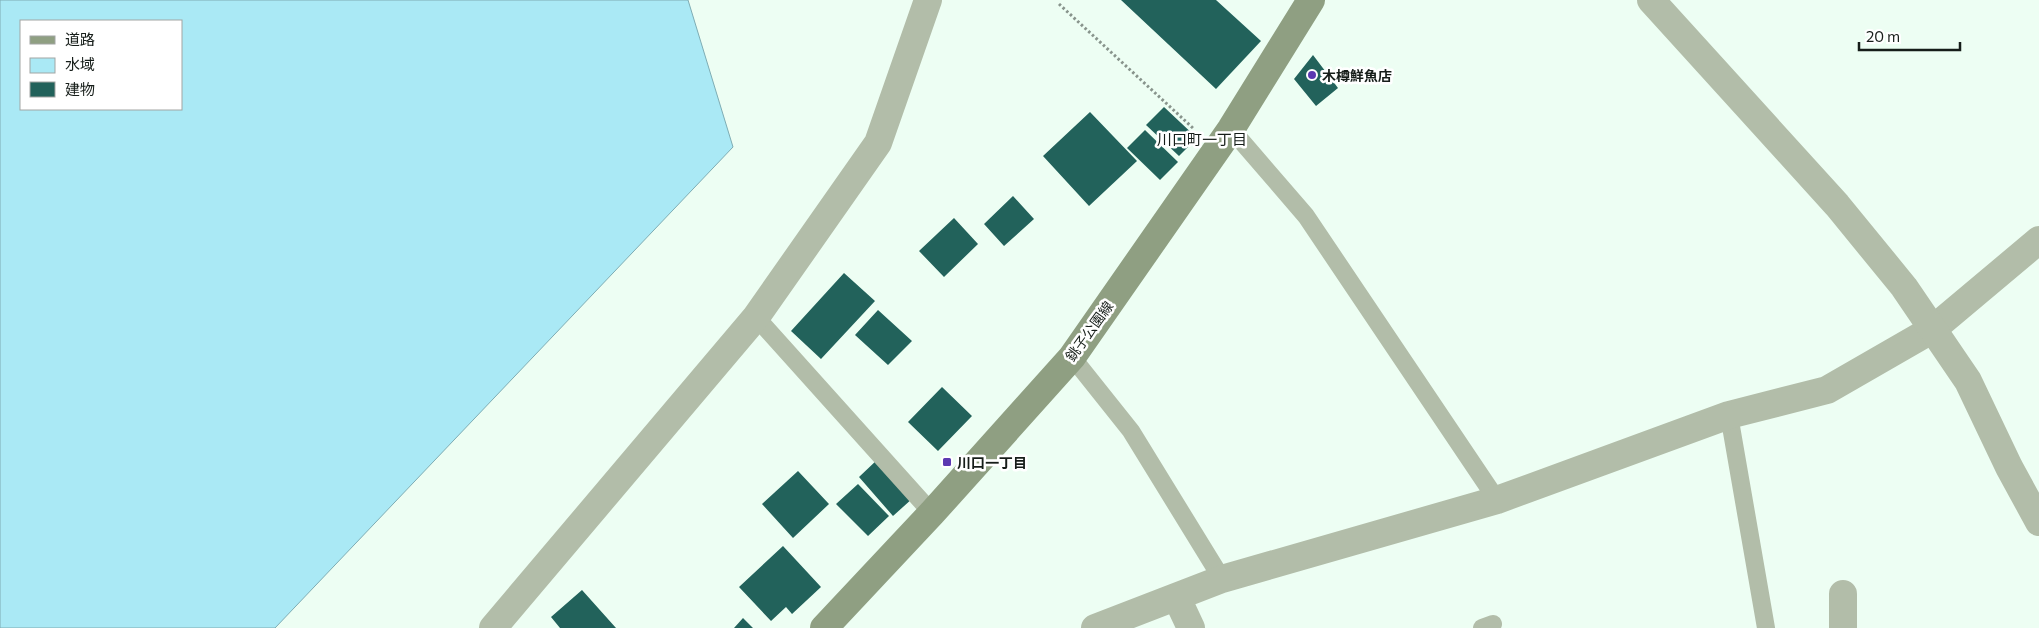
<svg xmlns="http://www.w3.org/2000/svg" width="2039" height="628" viewBox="0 0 2039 628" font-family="Commissioner,'Noto Sans JP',sans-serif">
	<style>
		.water { fill: #aae9f5; stroke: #7eacb3; fill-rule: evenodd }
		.building { fill: #22625b }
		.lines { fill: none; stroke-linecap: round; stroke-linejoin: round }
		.path { stroke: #88948c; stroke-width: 3; stroke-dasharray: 2.5 2.5; stroke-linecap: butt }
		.service { stroke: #b2bda9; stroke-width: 18 }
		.minor { stroke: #b2bda9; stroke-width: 28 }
		.tertiary { stroke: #b2bda9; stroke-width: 28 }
		.secondary { stroke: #8f9f82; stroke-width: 28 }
		.poi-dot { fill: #5c39b1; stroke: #fff; stroke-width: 2 }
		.labels { text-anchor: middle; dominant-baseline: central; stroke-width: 5; stroke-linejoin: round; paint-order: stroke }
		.poi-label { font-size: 14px; font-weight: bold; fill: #161d19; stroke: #fff; text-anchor: start }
		.street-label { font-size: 14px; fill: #161d19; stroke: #fff }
		.neighbourhood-label { font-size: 15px; fill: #161d19; stroke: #fff }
	</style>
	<rect width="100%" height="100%" fill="#edfef3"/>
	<path class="water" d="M 0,0 L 688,0 L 733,147 L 275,628 L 0,628 ZM 21,21 L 181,21 L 181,109 L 21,109 Z"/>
	<path class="building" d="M 1121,0 L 1216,0 L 1261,41 L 1216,89 Z
		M 1313,55 L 1338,88 L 1316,106 L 1294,79 Z
		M 1164,107 L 1197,138 L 1179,156 L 1146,125 Z
		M 1090,112 L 1137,161 L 1089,206 L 1043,156 Z
		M 1145,130 L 1178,162 L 1160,180 L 1127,148 Z
		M 1013,196 L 1034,219 L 1004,246 L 984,224 Z
		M 954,218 L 978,244 L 944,277 L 919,251 Z
		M 844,273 L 875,301 L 821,359 L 791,331 Z
		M 878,310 L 912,341 L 888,365 L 855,335 Z
		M 942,387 L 972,416 L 938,451 L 908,422 Z
		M 878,459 L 913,498 L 893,516 L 859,477 Z
		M 798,471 L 829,504 L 793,538 L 762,504 Z
		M 858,484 L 889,516 L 868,536 L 836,504 Z
		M 783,546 L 821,587 L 792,614 L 786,607 L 771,621 L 739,587 Z
		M 582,590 L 616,628 L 560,628 L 551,617 Z
		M 743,618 L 753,628 L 734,628 Z"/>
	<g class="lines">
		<path class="path" d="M 1059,4 L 1194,129"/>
		<path class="service" d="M 1231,129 L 1306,216 L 1497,500
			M 756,317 L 932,513
			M 1072,357 L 1131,431 L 1222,579
			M 1729,415 L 1766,628
			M 1482,628 L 1493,624"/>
		<path class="minor" d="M 1843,594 L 1843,628
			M 1177,598 L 1191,628
			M 1095,628 L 1222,579 L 1497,500 L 1729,415 L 1827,390 L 1933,329 L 2039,240"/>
		<path class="tertiary" d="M 1651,0 L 1837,205 L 1904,287 L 1968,381 L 2009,467 L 2039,522
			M 493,628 L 756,317 L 878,143 L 928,0"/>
		<path class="secondary" d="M 824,628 L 932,513 L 1072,357 L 1231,129 L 1311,0"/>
	</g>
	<g class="poi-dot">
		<circle cx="1312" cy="75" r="5"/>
		<rect x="942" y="457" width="10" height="10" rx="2.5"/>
	</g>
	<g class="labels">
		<g class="poi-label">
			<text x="1322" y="75">木樽鮮魚店</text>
			<text x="957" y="462">川口一丁目</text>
		</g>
		<g class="street-label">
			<text transform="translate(1089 331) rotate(-54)">銚子公園線</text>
		</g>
		<g class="neighbourhood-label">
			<text x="1202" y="139">川口町一丁目</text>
		</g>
	</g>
	<rect x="20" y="20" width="162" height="90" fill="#ffffff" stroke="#a2a5a3"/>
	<rect x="30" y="36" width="25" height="8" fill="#8f9f82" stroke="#a2a5a3"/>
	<text x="65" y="45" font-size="15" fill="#161d19">道路</text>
	<rect x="30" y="58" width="25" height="15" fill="#aae9f5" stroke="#a2a5a3"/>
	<text x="65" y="70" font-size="15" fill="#161d19">水域</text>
	<rect x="30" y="82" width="25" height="15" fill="#22625b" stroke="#a2a5a3"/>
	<text x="65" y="95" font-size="15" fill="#161d19">建物</text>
	<path d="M1859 42v8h101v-8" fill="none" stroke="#161d19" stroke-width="2.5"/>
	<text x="1866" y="42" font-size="15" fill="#161d19" stroke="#ffffff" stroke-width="4" paint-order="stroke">20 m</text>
</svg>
